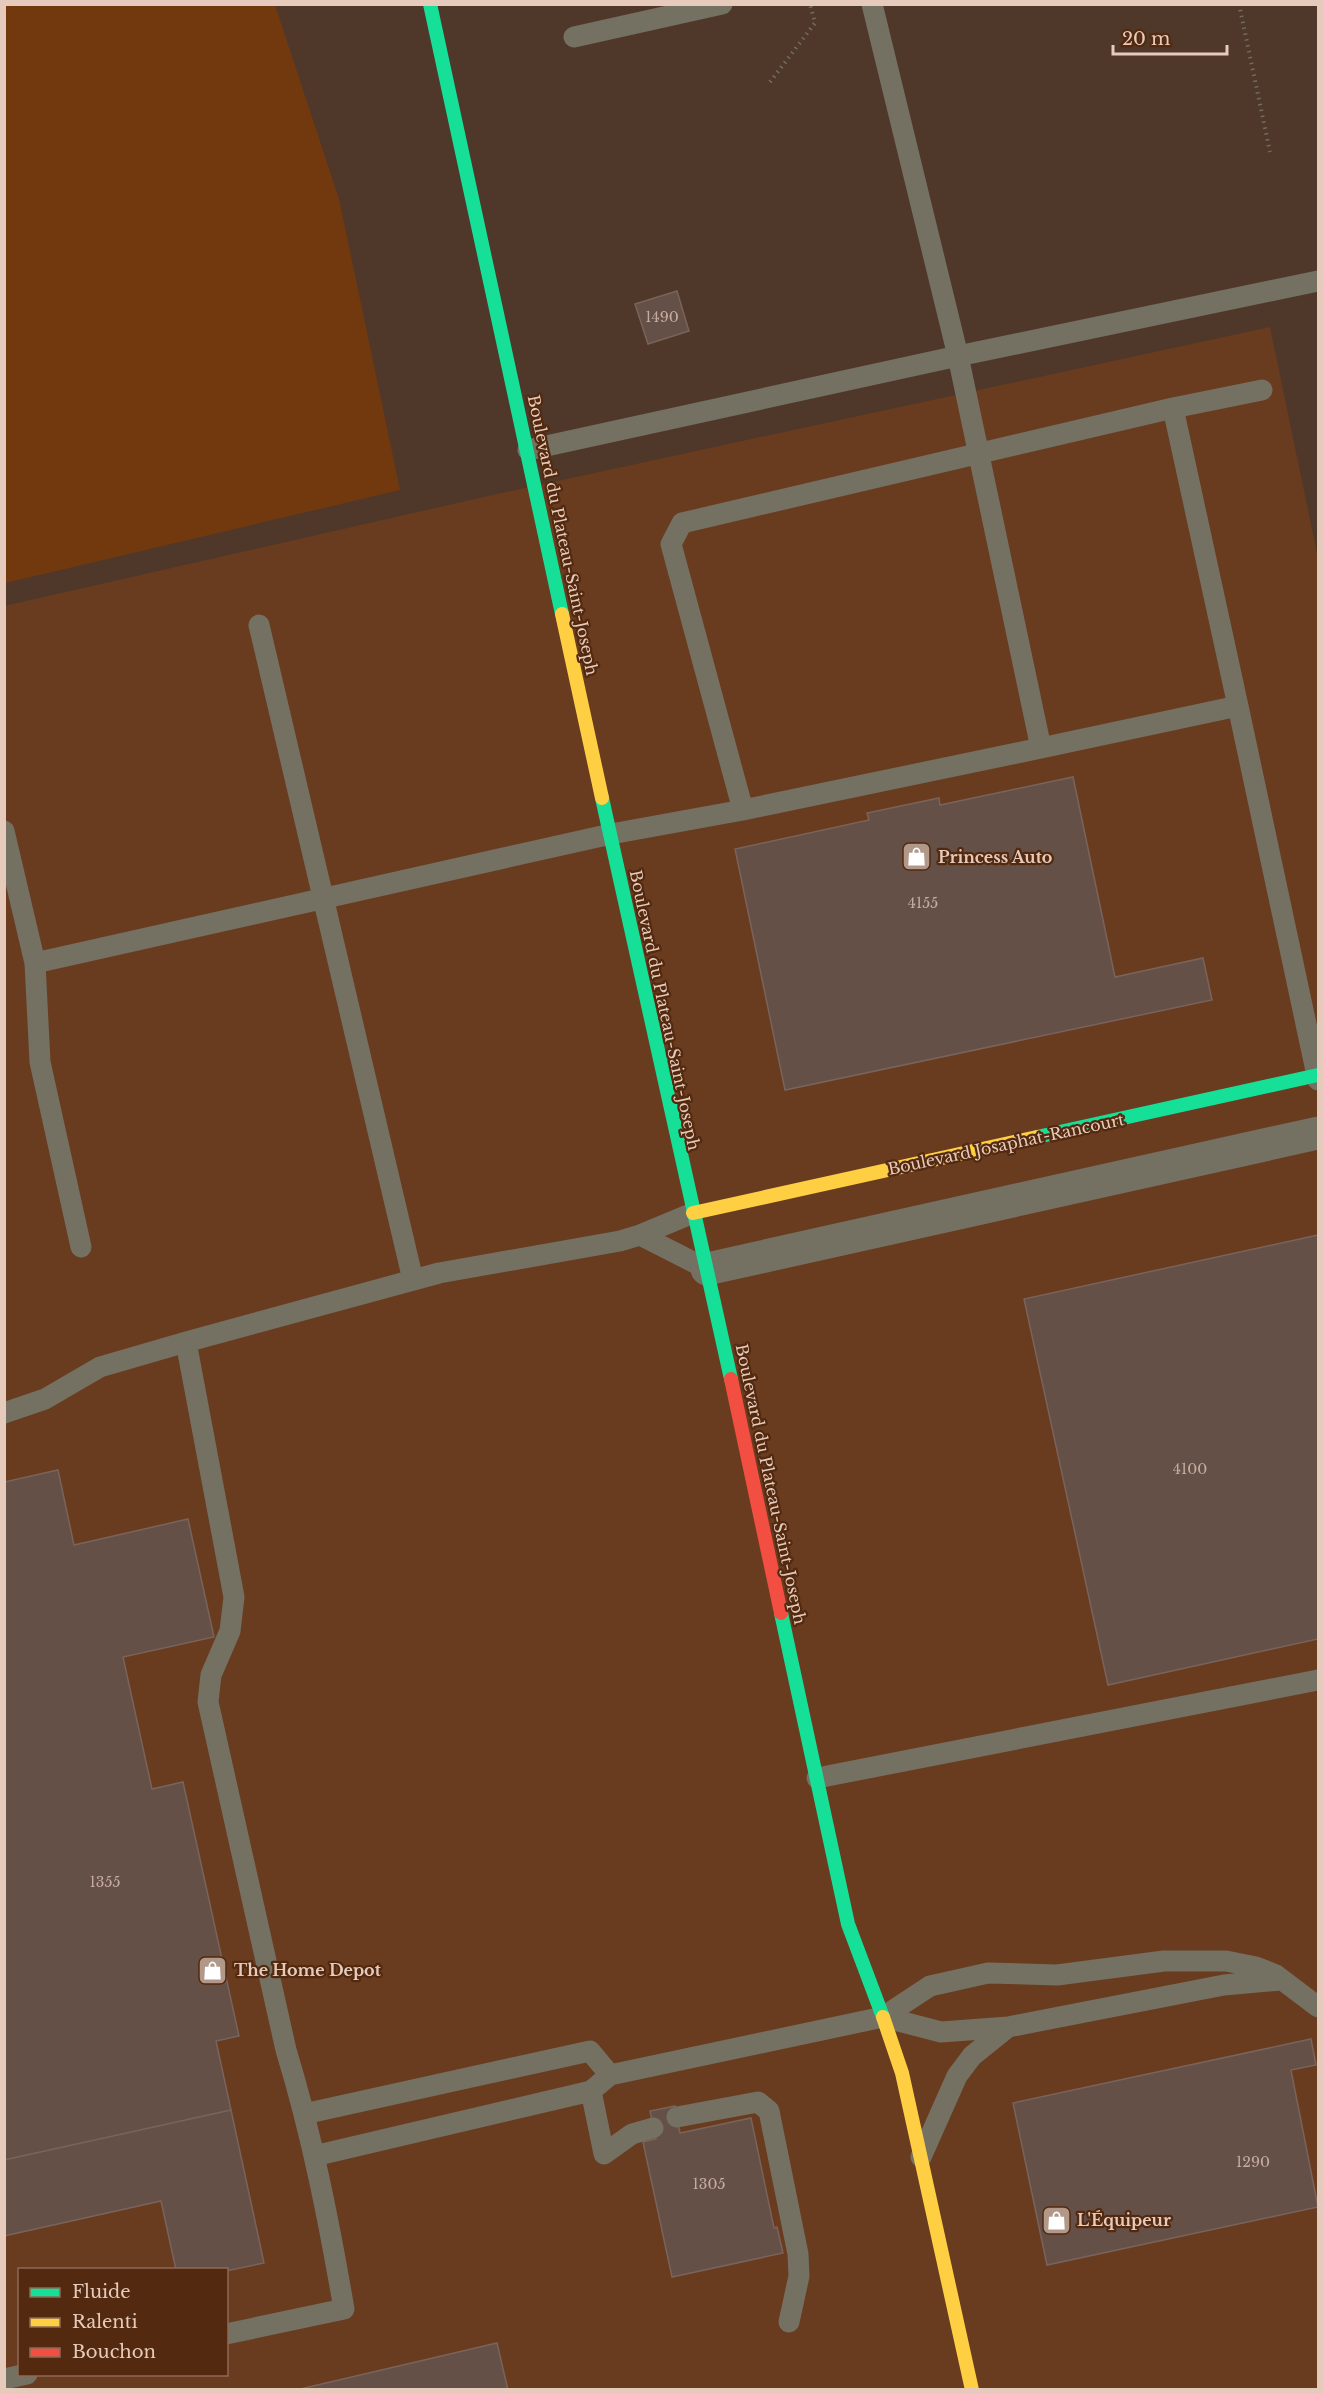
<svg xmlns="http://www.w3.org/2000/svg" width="1323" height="2394" viewBox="0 0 1323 2394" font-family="'Libre Baskerville',serif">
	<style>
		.built { fill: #693b1f; fill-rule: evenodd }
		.green { fill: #73390e }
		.building { fill: #655048; stroke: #79635a; stroke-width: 1.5 }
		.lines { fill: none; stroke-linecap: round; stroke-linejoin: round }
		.path { stroke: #726b5f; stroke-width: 4; stroke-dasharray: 1.5 4.5; stroke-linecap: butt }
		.lane { stroke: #747062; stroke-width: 21 }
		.street { stroke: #747062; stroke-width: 33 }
		.fast { stroke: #16e098; stroke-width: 14 }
		.slow { stroke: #ffcf43; stroke-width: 14 }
		.jam { stroke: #f24e42; stroke-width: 14 }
		.labels { text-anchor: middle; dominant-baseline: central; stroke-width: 4.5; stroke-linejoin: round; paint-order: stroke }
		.number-label { font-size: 14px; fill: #c6aca0 }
		.street-label { font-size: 16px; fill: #e6cbbd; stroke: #532a0f }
		.poi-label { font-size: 16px; font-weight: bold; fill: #e6cbbd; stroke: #532a0f; text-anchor: start }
	</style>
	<rect width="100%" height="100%" fill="#4f3829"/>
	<path class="built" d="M 1270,327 L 1318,558 L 1318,2389 L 5,2389 L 4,606 L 488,496 ZM 20,2270 L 226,2270 L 226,2374 L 20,2374 Z"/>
	<path class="green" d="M 4,5 L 275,5 L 339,199 L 400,490 L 5,583 Z"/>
	<path class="building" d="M 677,291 L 689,331 L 648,344 L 635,304 Z
		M 1073,777 L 1115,977 L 1203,958 L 1212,1000 L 785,1090 L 735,849 L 869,820 L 867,813 L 939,798 L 940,805 Z
		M 1318,1235 L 1318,1639 L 1108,1685 L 1024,1299 Z
		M 58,1470 L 74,1545 L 188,1519 L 214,1637 L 123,1657 L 152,1789 L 183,1782 L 239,2036 L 216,2041 L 231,2110 L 4,2160 L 4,1482 Z
		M 1311,2039 L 1316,2065 L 1291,2070 L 1318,2207 L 1047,2265 L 1013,2103 Z
		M 675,2106 L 680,2133 L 751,2118 L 774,2228 L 777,2227 L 783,2253 L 672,2277 L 643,2142 L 656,2139 L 650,2111 Z
		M 231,2110 L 264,2263 L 226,2271 L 176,2270 L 161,2201 L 4,2236 L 4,2160 Z
		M 497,2343 L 508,2390 L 296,2390 Z"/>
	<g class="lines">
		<path class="path" d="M 1239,4 L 1270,152
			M 770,82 L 815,23 L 810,4"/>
		<path class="lane" d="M 574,37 L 722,4
			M 1173,408 L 1262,390
			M 528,450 L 958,356 L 1318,281
			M 259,625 L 413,1280
			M 1238,706 L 1318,1080
			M 743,810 L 671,544 L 682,523 L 1173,408 L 1238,706 L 1041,748
			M 4,831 L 35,963 L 40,1062 L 81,1247
			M 35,963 L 611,834 L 743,810 L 1041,748 L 958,356 L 872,4
			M 640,1235 L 707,1269
			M 186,1342 L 234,1597 L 230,1631 L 211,1675 L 208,1702 L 286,2050 C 312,2135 329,2222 344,2309 L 226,2334
			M 4,1413 L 45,1399 L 100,1367 L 186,1342 L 439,1273 L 620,1241 L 640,1235 L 693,1213
			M 817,1778 L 1318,1680
			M 883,2017 L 941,2032 L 1008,2027 L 1224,1985 L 1281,1980
			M 591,2091 L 604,2154 L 632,2134 L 653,2128
			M 304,2114 L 590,2051 L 610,2075
			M 677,2117 L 758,2102 L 769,2111 L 798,2254 L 799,2276 L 789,2322
			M 314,2156 L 591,2091 L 610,2075 L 883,2017 L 930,1986 L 988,1973 L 1057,1975 L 1164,1961 L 1226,1961 L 1256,1967 L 1276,1975 L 1318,2007
			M 921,2157 L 957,2076 L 972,2056 L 1008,2027
			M 4,2379 L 27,2374"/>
		<path class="street" d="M 707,1269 L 1318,1133"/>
		<path class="fast" d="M 430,4 L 562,614
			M 602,798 L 731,1379
			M 1037,1137 L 1318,1075
			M 781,1613 L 848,1924 L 883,2017"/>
		<path class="slow" d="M 562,614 L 602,798
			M 693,1213 L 1037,1137
			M 883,2017 L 902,2073 L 972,2390"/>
		<path class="jam" d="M 731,1379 L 781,1613"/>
	</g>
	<defs>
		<symbol id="shop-square" viewBox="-11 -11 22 22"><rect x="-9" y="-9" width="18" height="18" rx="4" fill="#b19889" stroke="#532a0f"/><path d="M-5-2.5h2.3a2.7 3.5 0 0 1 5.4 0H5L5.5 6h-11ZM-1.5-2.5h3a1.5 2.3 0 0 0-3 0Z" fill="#fff"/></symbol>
	</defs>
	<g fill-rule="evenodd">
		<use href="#shop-square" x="900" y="840" width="33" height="33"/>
		<use href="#shop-square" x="196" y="1954" width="33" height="33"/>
		<use href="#shop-square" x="1040" y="2204" width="33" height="33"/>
	</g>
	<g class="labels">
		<g class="number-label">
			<text x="662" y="317">1490</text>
			<text x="923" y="903">4155</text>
			<text x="1190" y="1469">4100</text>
			<text x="105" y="1882">1355</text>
			<text x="1253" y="2162">1290</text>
			<text x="709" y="2184">1305</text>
		</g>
		<g class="street-label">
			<text transform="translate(563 535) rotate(78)">Boulevard du Plateau-Saint-Joseph</text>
			<text transform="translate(665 1010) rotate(78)">Boulevard du Plateau-Saint-Joseph</text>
			<text transform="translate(1006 1144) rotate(-12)">Boulevard Josaphat-Rancourt</text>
			<text transform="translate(771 1484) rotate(78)">Boulevard du Plateau-Saint-Joseph</text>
		</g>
		<g class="poi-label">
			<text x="938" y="857">Princess Auto</text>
			<text x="234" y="1970">The Home Depot</text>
			<text x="1077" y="2220">L'Équipeur</text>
		</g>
	</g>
	<rect width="1323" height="2394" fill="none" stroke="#e6cbbd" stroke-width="12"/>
	<rect x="18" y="2268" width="210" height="108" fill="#532a0f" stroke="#8e6a55" stroke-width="1.5"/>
	<rect x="30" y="2288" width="30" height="9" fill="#16e098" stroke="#8e6a55" stroke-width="1.5"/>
	<text x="72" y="2298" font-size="18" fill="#e6cbbd">Fluide</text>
	<rect x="30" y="2318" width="30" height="9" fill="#ffcf43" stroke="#8e6a55" stroke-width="1.5"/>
	<text x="72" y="2328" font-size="18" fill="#e6cbbd">Ralenti</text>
	<rect x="30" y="2348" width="30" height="9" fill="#f24e42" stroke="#8e6a55" stroke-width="1.5"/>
	<text x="72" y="2358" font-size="18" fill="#e6cbbd">Bouchon</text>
	<path d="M1113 45v9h114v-9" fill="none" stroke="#e6cbbd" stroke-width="3"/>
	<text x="1122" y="45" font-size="18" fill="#e6cbbd" stroke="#532a0f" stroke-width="4.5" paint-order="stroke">20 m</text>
</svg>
